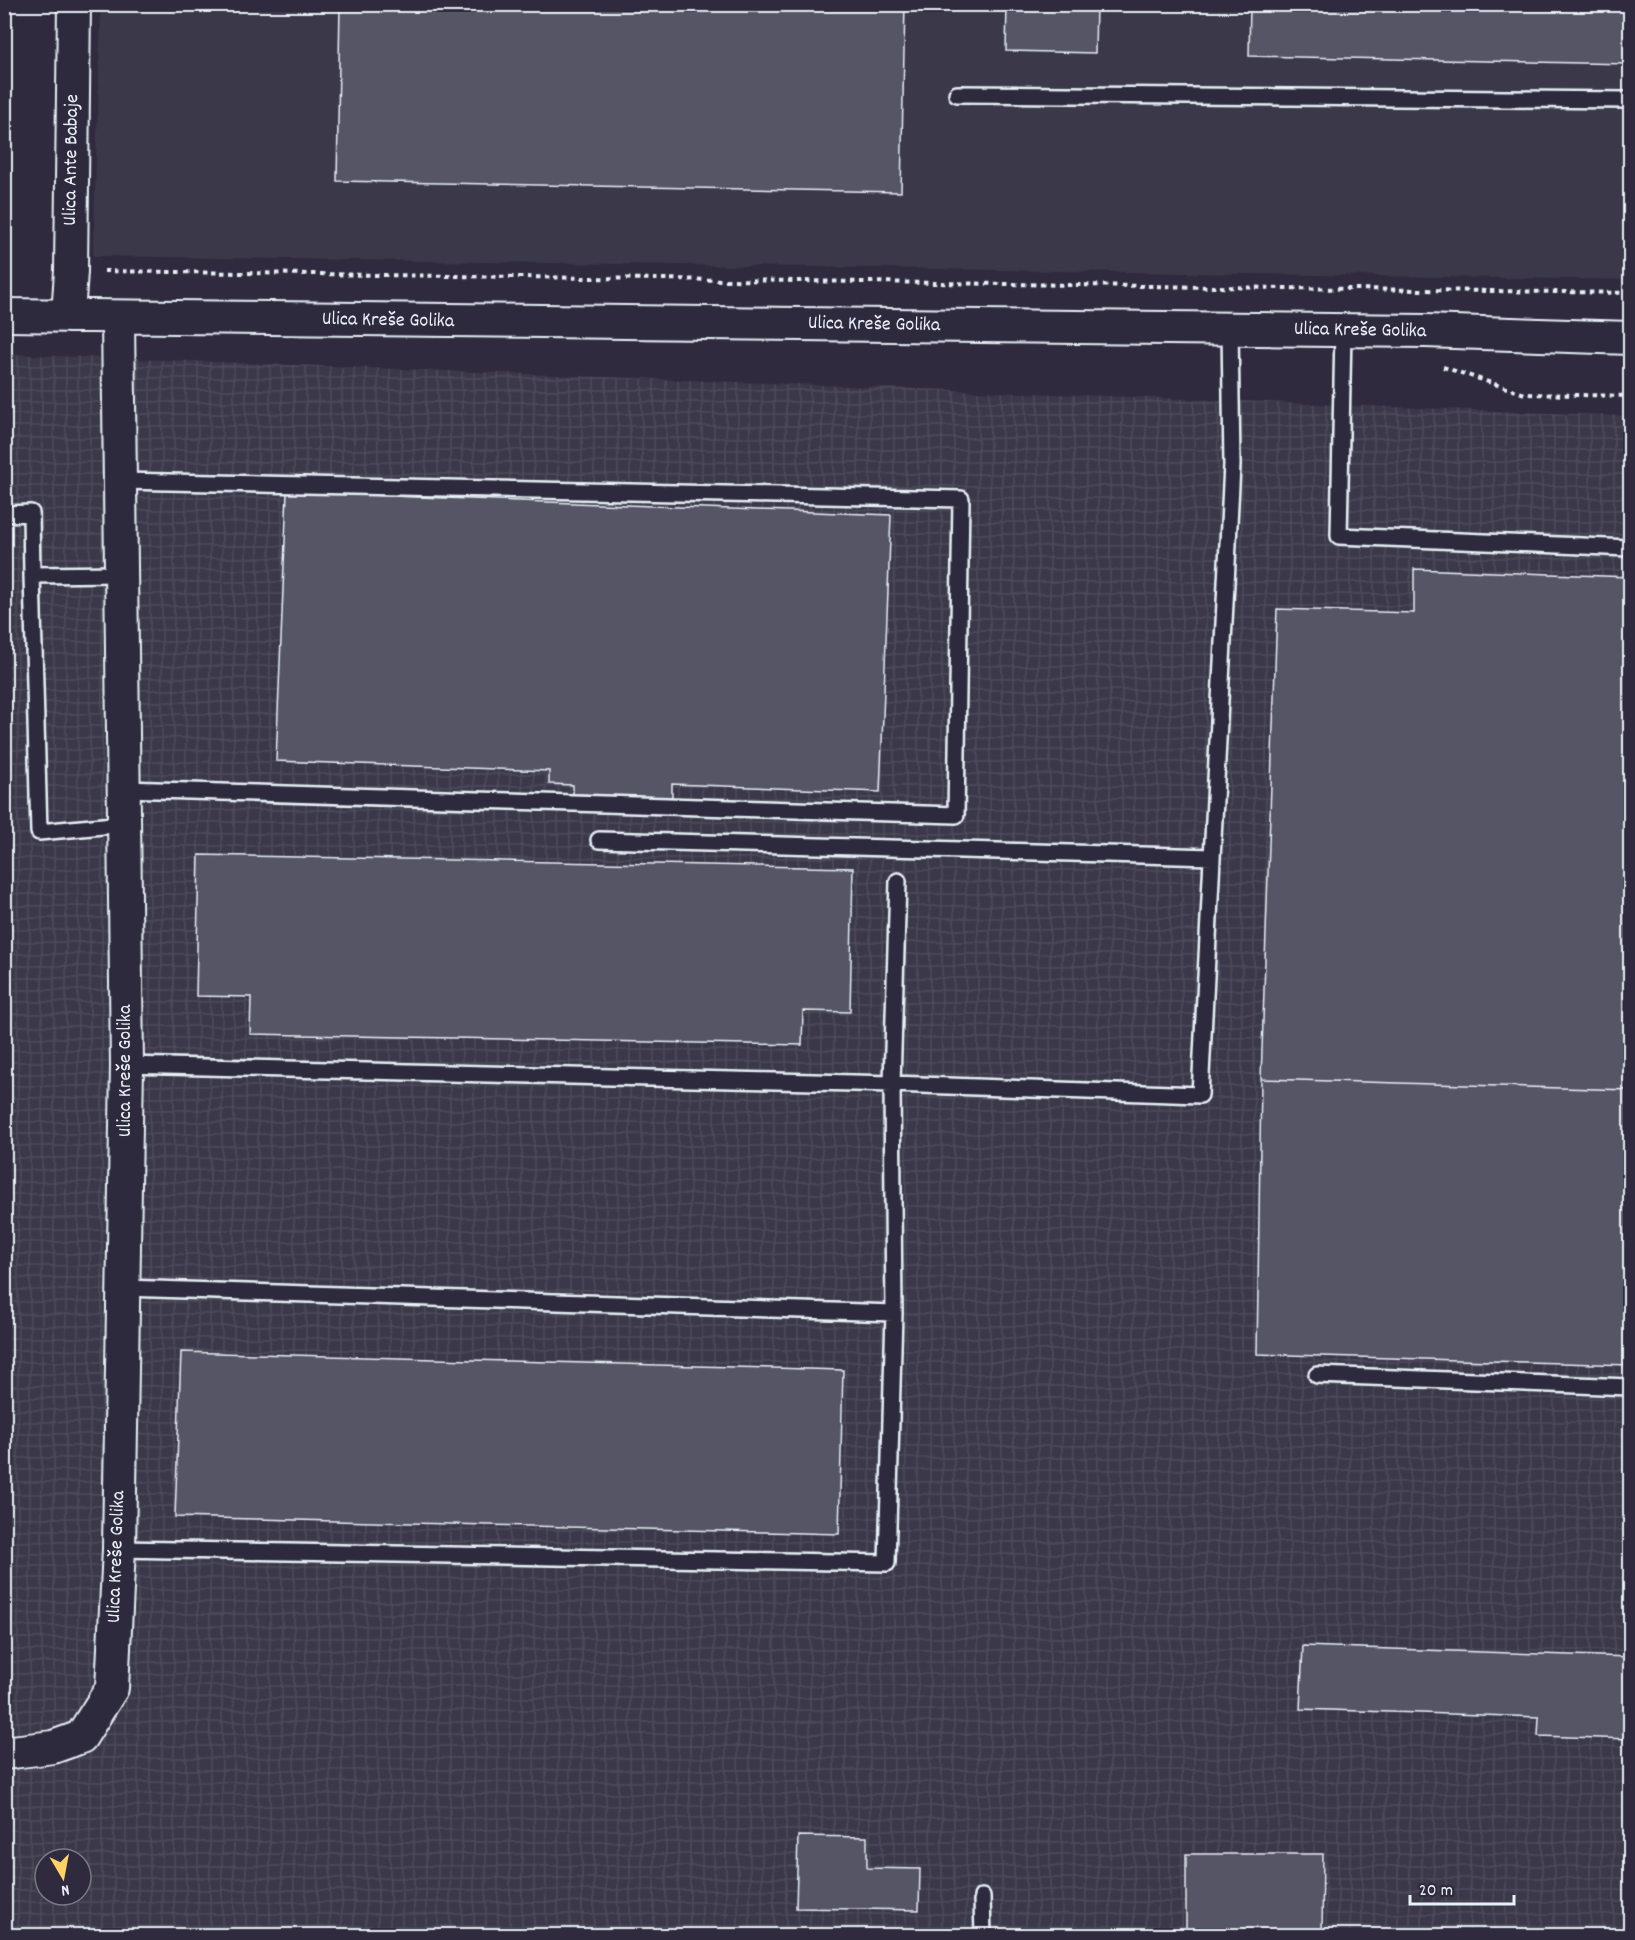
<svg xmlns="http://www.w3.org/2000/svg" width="1635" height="1940" viewBox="0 0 1635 1940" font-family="Dekko,sans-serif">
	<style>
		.built { fill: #3b3749 }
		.industrial { fill: url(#industrial-grid); fill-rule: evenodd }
		.building { fill: #575565; stroke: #e8f1f8; stroke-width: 1.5 }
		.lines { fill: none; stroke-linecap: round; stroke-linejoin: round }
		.service-casing { stroke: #e8f1f8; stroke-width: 20 }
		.minor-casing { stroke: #e8f1f8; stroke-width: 36 }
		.path { stroke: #e8f1f8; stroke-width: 4; stroke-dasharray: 4.5 4.5; stroke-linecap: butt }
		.service { stroke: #2f2a3d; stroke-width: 15 }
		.minor { stroke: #2f2a3d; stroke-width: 32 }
		.labels { text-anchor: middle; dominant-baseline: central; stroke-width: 4.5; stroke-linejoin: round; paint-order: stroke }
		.street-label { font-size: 20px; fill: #e8f1f8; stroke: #2f2a3d }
	</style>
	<defs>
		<pattern id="industrial-grid" width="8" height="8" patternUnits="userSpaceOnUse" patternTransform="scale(1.5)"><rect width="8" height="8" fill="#3b3749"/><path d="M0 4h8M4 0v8" fill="none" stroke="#4e4b5b"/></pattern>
	</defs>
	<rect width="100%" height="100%" fill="#2f2a3d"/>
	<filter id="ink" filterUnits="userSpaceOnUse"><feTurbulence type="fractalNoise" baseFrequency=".0167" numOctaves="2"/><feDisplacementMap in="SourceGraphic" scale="12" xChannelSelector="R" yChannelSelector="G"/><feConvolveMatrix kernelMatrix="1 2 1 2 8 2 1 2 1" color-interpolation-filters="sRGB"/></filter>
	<g filter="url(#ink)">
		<path class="built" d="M 101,5 L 1630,5 L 1630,280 L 93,256 Z"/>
		<path class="industrial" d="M 5,354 L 1630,416 L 1630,1935 L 5,1936 ZM 45,1859 L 81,1859 L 81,1895 L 45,1895 Z"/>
		<path class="building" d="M 340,4 L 905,4 L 901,192 L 337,181 Z
			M 1007,4 L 1096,4 L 1095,53 L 1006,51 Z
			M 1250,4 L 1630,4 L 1630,64 L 1249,56 Z
			M 287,492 L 891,515 L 880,792 L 672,784 L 672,798 L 573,794 L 573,785 L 549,784 L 549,771 L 276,761 Z
			M 1414,569 L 1630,577 L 1630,1090 L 1261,1079 L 1277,609 L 1414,613 Z
			M 199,855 L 853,868 L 850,1012 L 803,1011 L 802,1045 L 250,1034 L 251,997 L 196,996 Z
			M 1261,1079 L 1630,1090 L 1630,1365 L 1257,1354 Z
			M 181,1352 L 843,1370 L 839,1534 L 175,1517 Z
			M 1303,1646 L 1630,1657 L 1630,1739 L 1538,1736 L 1539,1717 L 1300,1709 Z
			M 798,1836 L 867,1837 L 867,1868 L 920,1869 L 919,1910 L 796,1908 Z
			M 1186,1854 L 1323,1854 L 1322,1936 L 1186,1936 Z"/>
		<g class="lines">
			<defs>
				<path id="service" d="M 957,94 L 1630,100
					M 1343,331 L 1339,536 L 1630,548
					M 120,481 L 961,499 L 956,815 L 123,789
					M 4,514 L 31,513 L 32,575
					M 121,574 L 32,575 L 39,832 L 124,824
					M 599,840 L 1212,857
					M 898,881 L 892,1084 L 1200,1095 L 1232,465 L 1230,329
					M 123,1288 L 894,1313
					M 1317,1375 L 1630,1387
					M 119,1549 L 887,1563 L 894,1313 L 892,1084 L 127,1065
					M 982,1897 L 983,1936"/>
				<path id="minor" d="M 4,315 L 1425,331 L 1630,338
					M 68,316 L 71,271 L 74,4
					M 4,1753 L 53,1747 L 81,1737 L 112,1688 L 119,1549 L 127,1065 L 118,318"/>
			</defs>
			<use href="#service" class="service-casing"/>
			<use href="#minor" class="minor-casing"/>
			<path class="path" d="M 104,271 L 1630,293
				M 1443,367 L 1525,394 L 1630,396"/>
			<use href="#service" class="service"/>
			<use href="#minor" class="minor"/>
		</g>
	</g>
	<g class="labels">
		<g class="street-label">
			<text transform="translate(72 160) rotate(-89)">Ulica Ante Babaje</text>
			<text transform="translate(388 321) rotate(1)">Ulica Kreše Golika</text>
			<text transform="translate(874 325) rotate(1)">Ulica Kreše Golika</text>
			<text transform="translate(1360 331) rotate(1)">Ulica Kreše Golika</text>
			<text transform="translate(126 1071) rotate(-90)">Ulica Kreše Golika</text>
			<text transform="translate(117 1557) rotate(-88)">Ulica Kreše Golika</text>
		</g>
	</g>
	<rect width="1635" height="1940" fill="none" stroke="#2f2a3d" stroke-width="24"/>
	<rect x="12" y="12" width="1611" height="1916" fill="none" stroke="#e8f1f8" stroke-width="2" filter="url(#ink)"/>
	<g transform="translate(63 1877) rotate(170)"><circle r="28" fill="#2f2a3d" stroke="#797a88" stroke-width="1.5"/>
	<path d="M0-4.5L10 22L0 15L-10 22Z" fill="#ffd166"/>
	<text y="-9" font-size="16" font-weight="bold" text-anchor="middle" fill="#e8f1f8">N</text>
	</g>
	<path d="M1410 1895v9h104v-9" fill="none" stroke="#e8f1f8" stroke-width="3"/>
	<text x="1419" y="1895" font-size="18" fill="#e8f1f8" stroke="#2f2a3d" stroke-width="4.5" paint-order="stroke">20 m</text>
</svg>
